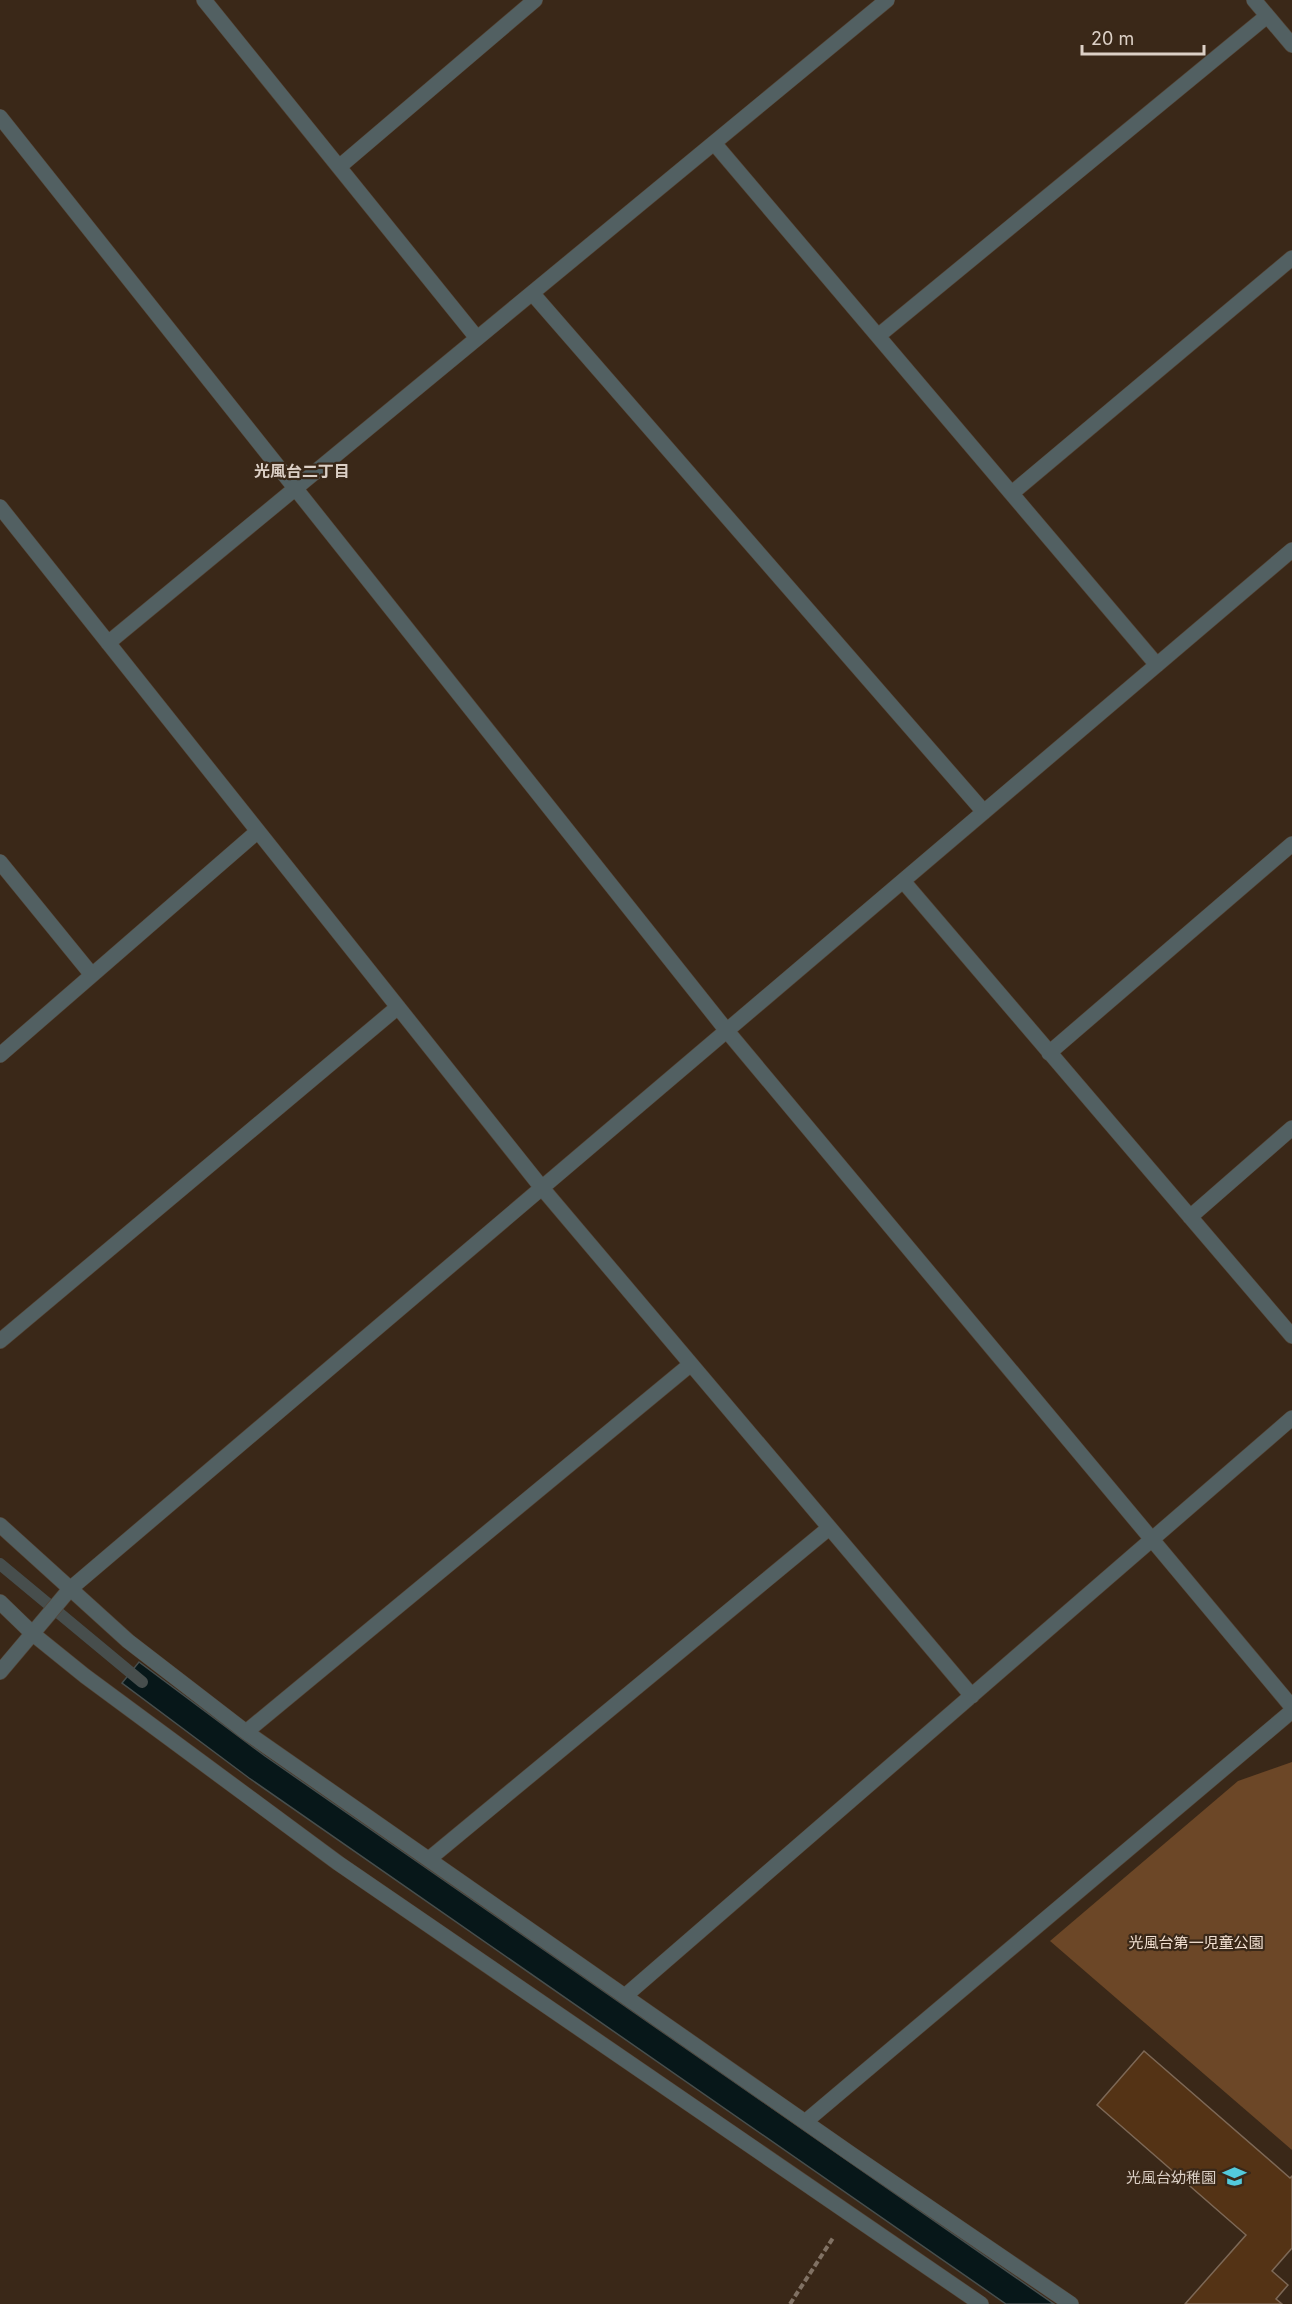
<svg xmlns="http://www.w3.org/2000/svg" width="1292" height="2304" viewBox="0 0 1292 2304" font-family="Inter,'Noto Sans JP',sans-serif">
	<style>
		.green { fill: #6c4727 }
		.water { fill: #071719; stroke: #474e4d; stroke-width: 1.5 }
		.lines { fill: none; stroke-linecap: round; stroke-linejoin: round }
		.stream { stroke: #474e4d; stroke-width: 12 }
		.building { fill: #543315; stroke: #7d6856; stroke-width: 1.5 }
		.minor-casing { stroke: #544334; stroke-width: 16 }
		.path { stroke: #807163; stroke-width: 4; stroke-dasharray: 6 3; stroke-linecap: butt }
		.minor { stroke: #526062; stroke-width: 15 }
		.labels { text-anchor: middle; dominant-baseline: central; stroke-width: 4.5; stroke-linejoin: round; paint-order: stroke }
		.park-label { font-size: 15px; fill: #f3e1d2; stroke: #3a2818 }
		.poi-label { font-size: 15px; fill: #dcd0c6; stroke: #3a2818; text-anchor: end }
		.neighbourhood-label { font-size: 16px; font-weight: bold; fill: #dcd0c6; stroke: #3a2818 }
	</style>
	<rect width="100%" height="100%" fill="#3a2818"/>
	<path class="green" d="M 1292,1762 L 1292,2150 L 1050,1941 L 1238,1781 Z"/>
	<path class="water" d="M 139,1662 L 265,1756 L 1054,2304 L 1006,2304 L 249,1778 L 122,1683 Z"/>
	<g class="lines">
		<path class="stream" d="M 0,1564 L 142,1682"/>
	</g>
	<path class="building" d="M 1144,2051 L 1290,2178 L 1292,2176 L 1292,2248 L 1272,2271 L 1288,2285 L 1276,2299 L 1282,2304 L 1185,2304 L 1246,2235 L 1097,2105 Z"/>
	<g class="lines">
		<defs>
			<path id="minor" d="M 204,0 L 477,338
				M 1254,0 L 1292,45
				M 0,117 L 727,1031 L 1292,1707
				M 714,143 L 1157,665
				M 339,167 L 535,0
				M 532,293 L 984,812
				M 878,336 L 1267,16
				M 1012,493 L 1292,258
				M 0,507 L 542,1188 L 972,1696
				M 108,643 L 887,0
				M 0,862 L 92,975
				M 903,881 L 1292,1336
				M 1049,1053 L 1292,844
				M 0,1055 L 258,831
				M 1190,1217 L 1292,1128
				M 0,1341 L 398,1007
				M 0,1525 L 128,1641 L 246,1732 L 851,2154 L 1071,2304
				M 0,1602 L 33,1634 L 85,1676 L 338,1863 L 981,2304
				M 0,1672 L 70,1589 L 1292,550
				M 246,1732 L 691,1364
				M 429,1859 L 829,1528
				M 625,1996 L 1292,1418
				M 805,2122 L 1292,1711"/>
		</defs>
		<use href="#minor" class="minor-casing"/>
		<path class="path" d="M 790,2304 L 833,2238"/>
		<use href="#minor" class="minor"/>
	</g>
	<defs>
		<symbol id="school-bare" viewBox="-9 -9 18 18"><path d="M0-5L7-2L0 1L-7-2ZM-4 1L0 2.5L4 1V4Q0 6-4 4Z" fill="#53cadc" stroke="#3a2818" stroke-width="2.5" paint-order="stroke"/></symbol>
	</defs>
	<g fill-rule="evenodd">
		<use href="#school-bare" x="1218" y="2160" width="33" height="33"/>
	</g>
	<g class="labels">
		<g class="park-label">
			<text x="1196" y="1942">光風台第一児童公園</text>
		</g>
		<g class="poi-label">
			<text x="1216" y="2177">光風台幼稚園</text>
		</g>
		<g class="neighbourhood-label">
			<text x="302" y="471">光風台二丁目</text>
		</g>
	</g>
	<path d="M1082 45v9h122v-9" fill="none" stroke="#dcd0c6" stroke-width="3"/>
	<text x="1091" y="45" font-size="18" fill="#dcd0c6" stroke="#3a2818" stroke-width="4.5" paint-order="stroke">20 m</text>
</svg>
